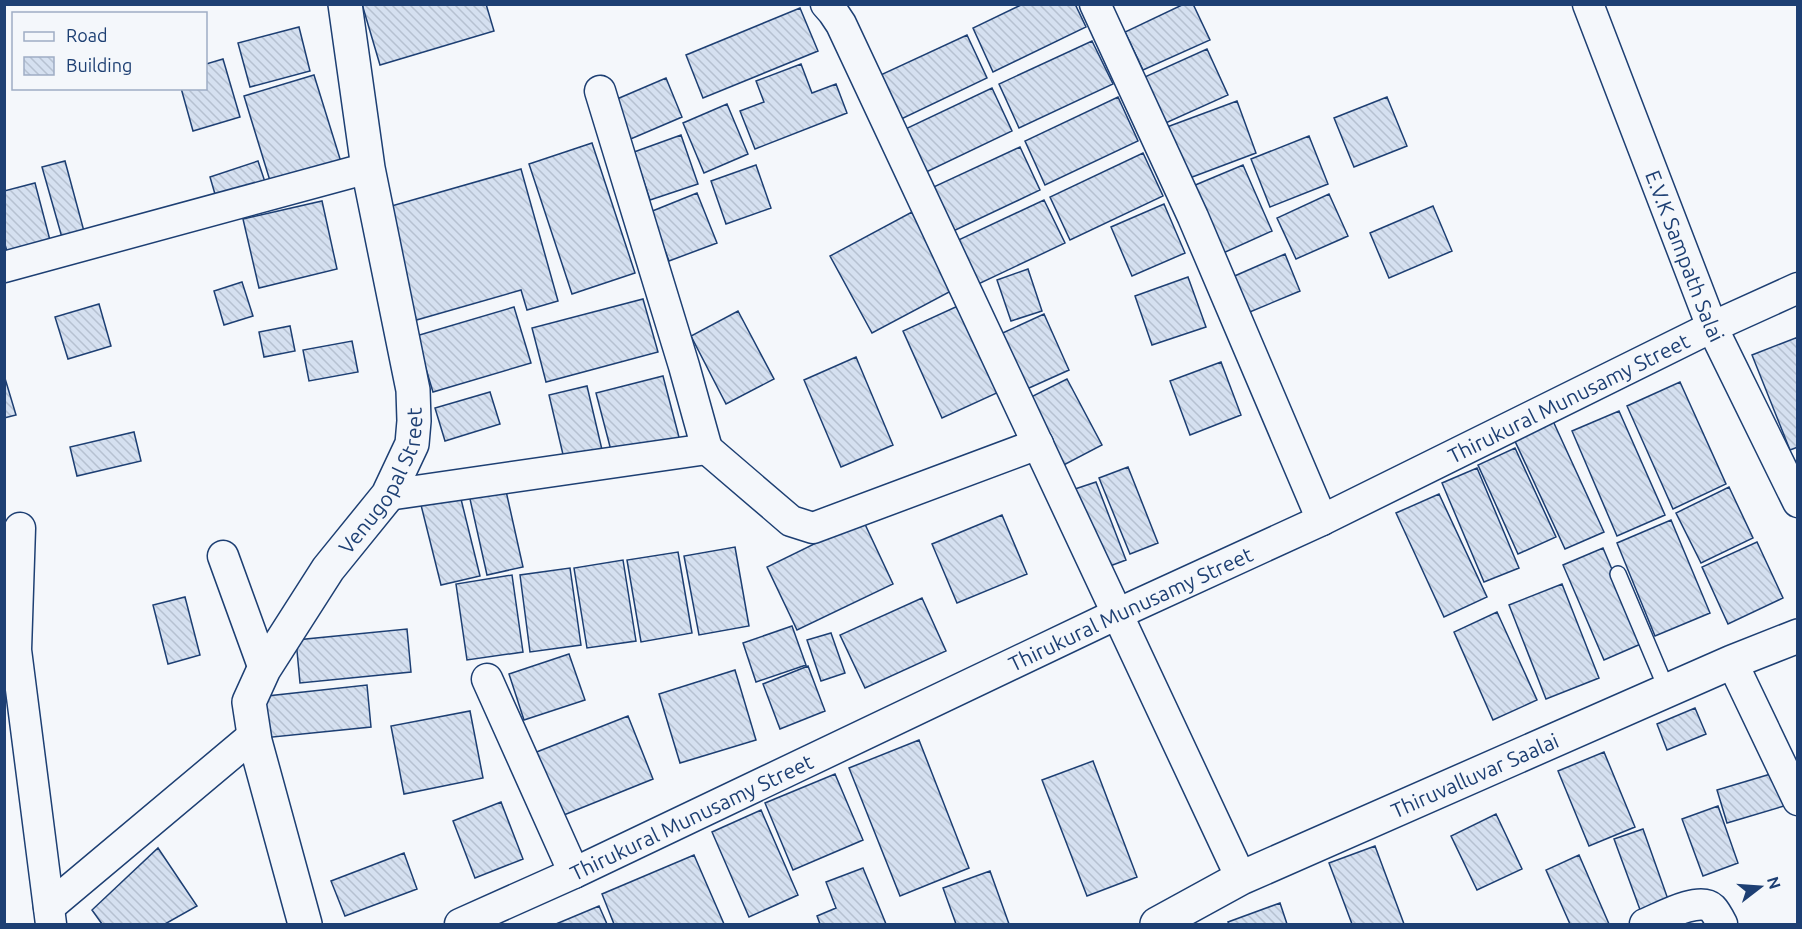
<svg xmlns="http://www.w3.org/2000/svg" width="1802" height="929" viewBox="0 0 1802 929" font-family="Ubuntu,sans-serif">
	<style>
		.building { fill: url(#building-back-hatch); stroke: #1d3f73; stroke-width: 1.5 }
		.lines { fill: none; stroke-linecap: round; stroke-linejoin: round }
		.service-casing { stroke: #1d3f73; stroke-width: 18 }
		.minor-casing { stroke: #1d3f73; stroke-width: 33 }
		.tertiary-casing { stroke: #1d3f73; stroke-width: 36 }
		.secondary-casing { stroke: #1d3f73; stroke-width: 36 }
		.service { stroke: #f4f7fb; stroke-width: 15 }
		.minor { stroke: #f4f7fb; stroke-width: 30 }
		.tertiary { stroke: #f4f7fb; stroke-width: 33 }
		.secondary { stroke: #f4f7fb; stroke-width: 33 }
		.labels { text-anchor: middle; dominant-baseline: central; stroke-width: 4.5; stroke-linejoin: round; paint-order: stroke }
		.street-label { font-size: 21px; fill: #1d3f73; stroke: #f4f7fb }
	</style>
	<defs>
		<pattern id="building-back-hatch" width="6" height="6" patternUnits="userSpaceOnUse" patternTransform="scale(1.5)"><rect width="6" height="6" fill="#d5e0f0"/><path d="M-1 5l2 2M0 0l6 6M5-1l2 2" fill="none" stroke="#b6c1d1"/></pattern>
	</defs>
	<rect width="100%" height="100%" fill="#f4f7fb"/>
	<path class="building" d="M 362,4 L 486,4 L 494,31 L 380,65 Z
		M 1023,4 L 1075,4 L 1086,27 L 993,72 L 973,28 Z
		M 1184,4 L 1193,4 L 1210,40 L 1143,70 L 1125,32 Z
		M 800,8 L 818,51 L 703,98 L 686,55 Z
		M 299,27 L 310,71 L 250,87 L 238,43 Z
		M 967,35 L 987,78 L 895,122 L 874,78 Z
		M 1092,41 L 1113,84 L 1019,128 L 999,84 Z
		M 1207,49 L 1228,95 L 1159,126 L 1138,80 Z
		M 223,59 L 240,117 L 193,131 L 181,88 L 206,88 L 206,64 Z
		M 801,64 L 812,93 L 836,84 L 847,113 L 755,149 L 740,111 L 764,102 L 756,81 Z
		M 314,75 L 341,162 L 271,184 L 244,96 Z
		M 666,78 L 682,117 L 626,141 L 610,102 Z
		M 992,88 L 1012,131 L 920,175 L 899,132 Z
		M 1118,97 L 1138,141 L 1045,185 L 1025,141 Z
		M 1387,97 L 1407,146 L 1354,167 L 1334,118 Z
		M 1237,101 L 1256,153 L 1187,179 L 1167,127 Z
		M 727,104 L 748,154 L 704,173 L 683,123 Z
		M 681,135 L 698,184 L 650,200 L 634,152 Z
		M 1309,136 L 1328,184 L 1270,207 L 1251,159 Z
		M 592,143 L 635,273 L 572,294 L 529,164 Z
		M 1020,147 L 1040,190 L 947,234 L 927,190 Z
		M 1143,153 L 1163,196 L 1070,240 L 1050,197 Z
		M 65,161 L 85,235 L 63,241 L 42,167 Z
		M 258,161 L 266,185 L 217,201 L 210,177 Z
		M 756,165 L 771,208 L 726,224 L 711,181 Z
		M 1243,165 L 1272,231 L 1221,254 L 1193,186 Z
		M 521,169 L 558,301 L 527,310 L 521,290 L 413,321 L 381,209 Z
		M 35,183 L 51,244 L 8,255 L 4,241 L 4,191 Z
		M 697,193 L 717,243 L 669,261 L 650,212 Z
		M 1329,194 L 1348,236 L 1296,259 L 1277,218 Z
		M 1044,200 L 1065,243 L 972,287 L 952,243 Z
		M 322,201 L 337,269 L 259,288 L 243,219 Z
		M 1164,204 L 1185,253 L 1132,276 L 1111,227 Z
		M 1433,206 L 1452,251 L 1389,278 L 1370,233 Z
		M 912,212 L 953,290 L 872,333 L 830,256 Z
		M 1285,254 L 1300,291 L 1245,314 L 1230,278 Z
		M 1028,269 L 1042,311 L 1011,321 L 997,280 Z
		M 1188,277 L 1206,327 L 1152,345 L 1135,296 Z
		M 242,282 L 253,316 L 224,325 L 214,291 Z
		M 643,299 L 658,352 L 546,382 L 532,328 Z
		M 99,304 L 111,346 L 68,359 L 55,317 Z
		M 960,305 L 999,392 L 942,418 L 903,331 Z
		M 514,307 L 531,363 L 433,392 L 416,336 Z
		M 738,311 L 774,379 L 726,404 L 691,336 Z
		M 1044,314 L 1069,370 L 1018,393 L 994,337 Z
		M 290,326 L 295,351 L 264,357 L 259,332 Z
		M 1798,337 L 1798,447 L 1790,450 L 1752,355 Z
		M 352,341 L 358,372 L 309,381 L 303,350 Z
		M 856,357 L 893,445 L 841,467 L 804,380 Z
		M 1221,362 L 1241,415 L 1190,435 L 1170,381 Z
		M 4,375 L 16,415 L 4,418 Z
		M 663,376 L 680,441 L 613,458 L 596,393 Z
		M 1067,379 L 1102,445 L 1058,468 L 1023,401 Z
		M 1680,382 L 1726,484 L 1673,509 L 1627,406 Z
		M 587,386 L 603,454 L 565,463 L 549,395 Z
		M 490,392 L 500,424 L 445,441 L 435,408 Z
		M 1619,411 L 1665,515 L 1617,536 L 1572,431 Z
		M 1553,421 L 1604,532 L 1565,549 L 1514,439 Z
		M 134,432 L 141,461 L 77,476 L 70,447 Z
		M 1515,448 L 1556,537 L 1518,554 L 1478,465 Z
		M 1128,467 L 1158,543 L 1130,554 L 1099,478 Z
		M 1477,468 L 1519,568 L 1484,582 L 1442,483 Z
		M 504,482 L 523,567 L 487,575 L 468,490 Z
		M 1096,482 L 1126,560 L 1102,569 L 1072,490 Z
		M 1729,487 L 1753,538 L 1701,563 L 1676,513 Z
		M 1439,494 L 1487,597 L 1444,617 L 1396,513 Z
		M 460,495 L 480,576 L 441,585 L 421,505 Z
		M 1002,515 L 1027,574 L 957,603 L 932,544 Z
		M 863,520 L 893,584 L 797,630 L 767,567 Z
		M 1671,520 L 1710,613 L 1655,636 L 1617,543 Z
		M 1757,542 L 1783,598 L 1728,624 L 1702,567 Z
		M 735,547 L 749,626 L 699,635 L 684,556 Z
		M 1603,548 L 1643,643 L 1604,660 L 1563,565 Z
		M 678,552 L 692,633 L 641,642 L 627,560 Z
		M 623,560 L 636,641 L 587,648 L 574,568 Z
		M 570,568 L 581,645 L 530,652 L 520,575 Z
		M 512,575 L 523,652 L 467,660 L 456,584 Z
		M 1562,584 L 1599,678 L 1546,699 L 1509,605 Z
		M 185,597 L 200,655 L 168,664 L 153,605 Z
		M 922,598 L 946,651 L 865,688 L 840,635 Z
		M 1497,612 L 1537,700 L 1493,720 L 1454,632 Z
		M 792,626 L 806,665 L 756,682 L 743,643 Z
		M 407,629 L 411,672 L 300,683 L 296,640 Z
		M 831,633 L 845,673 L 821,681 L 807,640 Z
		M 569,654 L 585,700 L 524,720 L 509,674 Z
		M 808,666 L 825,711 L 780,729 L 763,684 Z
		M 735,670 L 756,740 L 680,763 L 659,694 Z
		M 367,685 L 371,727 L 263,738 L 258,697 Z
		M 1695,708 L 1706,734 L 1667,750 L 1657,724 Z
		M 470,711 L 483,778 L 404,794 L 391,726 Z
		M 628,716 L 653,779 L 554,819 L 529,755 Z
		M 919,740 L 969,868 L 900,896 L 849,768 Z
		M 1604,752 L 1635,827 L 1589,846 L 1558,771 Z
		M 1093,761 L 1137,877 L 1087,896 L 1042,780 Z
		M 1774,773 L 1784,806 L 1727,823 L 1717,790 Z
		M 835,774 L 863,840 L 793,870 L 765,803 Z
		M 501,802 L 523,859 L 475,878 L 453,821 Z
		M 1718,806 L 1738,863 L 1703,876 L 1682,819 Z
		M 761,810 L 798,895 L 749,917 L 712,832 Z
		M 1496,814 L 1522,869 L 1477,890 L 1451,836 Z
		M 1643,829 L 1670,905 L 1642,915 L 1614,839 Z
		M 1375,846 L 1404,924 L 1352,924 L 1329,863 Z
		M 158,848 L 197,906 L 165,924 L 102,924 L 92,910 Z
		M 404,853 L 417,889 L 345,916 L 331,881 Z
		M 694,855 L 724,924 L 614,924 L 602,894 Z
		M 1579,855 L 1609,924 L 1570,924 L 1546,870 Z
		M 863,868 L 886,924 L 820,924 L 817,916 L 836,908 L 826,882 Z
		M 990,871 L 1009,924 L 956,924 L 943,888 Z
		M 1280,903 L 1287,924 L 1229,924 L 1228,922 Z
		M 599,906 L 607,924 L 556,924 Z"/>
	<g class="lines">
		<defs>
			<path id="service" d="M 1618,574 L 1667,690"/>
			<g id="minor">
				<path d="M 826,4 L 833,12 L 841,24 L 1241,878"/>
				<path d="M 1095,4 L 1193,217 L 1322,520"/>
				<path id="s1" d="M 1588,4 L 1712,327 L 1798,502"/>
				<path d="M 4,267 L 368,168"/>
				<path d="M 707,449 L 791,521 L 813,528 L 1038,444"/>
				<path d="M 388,495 L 707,449 L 684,366 L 600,91"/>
				<path d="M 20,528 L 16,650 L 51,924"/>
				<path d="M 223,556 L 264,669"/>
				<path d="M 1732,662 L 1798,800"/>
				<path d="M 487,679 L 574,873"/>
				<path d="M 49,907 L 254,735"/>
				<path id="s2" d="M 460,924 L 574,873 L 1117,614 L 1322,520 L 1712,327 L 1798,288"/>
				<path d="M 1645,924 C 1660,918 1699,896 1712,908 C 1716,912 1720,920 1722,924"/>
			</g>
			<g id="tertiary">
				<path id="s3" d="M 1157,924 L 1241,878 L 1732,662 L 1798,636"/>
			</g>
			<g id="secondary">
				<path id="s4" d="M 305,924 L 255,741 L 249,702 L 264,669 L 328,569 L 388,495 L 412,444 L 414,421 L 413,390 L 368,168 L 345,4"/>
			</g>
		</defs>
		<use href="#service" class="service-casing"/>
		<use href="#minor" class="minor-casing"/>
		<use href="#tertiary" class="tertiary-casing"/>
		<use href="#secondary" class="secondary-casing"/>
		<use href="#service" class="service"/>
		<use href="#minor" class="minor"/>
		<use href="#tertiary" class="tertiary"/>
		<use href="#secondary" class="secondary"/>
	</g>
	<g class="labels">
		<g class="street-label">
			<text stroke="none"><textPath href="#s1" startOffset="270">E.V.K Sampath Salai</textPath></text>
			<text stroke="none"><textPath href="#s2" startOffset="1227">Thirukural Munusamy Street</textPath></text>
			<text stroke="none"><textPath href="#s4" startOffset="490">Venugopal Street</textPath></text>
			<text stroke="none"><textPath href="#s2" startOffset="741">Thirukural Munusamy Street</textPath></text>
			<text stroke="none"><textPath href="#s3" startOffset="351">Thiruvalluvar Saalai</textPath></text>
			<text stroke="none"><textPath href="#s2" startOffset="255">Thirukural Munusamy Street</textPath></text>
		</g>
	</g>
	<rect width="1802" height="929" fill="none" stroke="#1d3f73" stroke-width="12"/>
	<rect x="12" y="12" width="195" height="78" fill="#f4f7fb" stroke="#9eadc5" stroke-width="1.5"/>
	<rect x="24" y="32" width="30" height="9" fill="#f4f7fb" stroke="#9eadc5" stroke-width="1.5"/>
	<text x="66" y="42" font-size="18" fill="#1d3f73">Road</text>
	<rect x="24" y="57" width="30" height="18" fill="url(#building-back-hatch)" stroke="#9eadc5" stroke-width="1.5"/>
	<text x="66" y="72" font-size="18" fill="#1d3f73">Building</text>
	<g transform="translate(1760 887) rotate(73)" stroke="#f4f7fb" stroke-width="4.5" paint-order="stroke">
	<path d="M0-4.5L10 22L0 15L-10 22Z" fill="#1d3f73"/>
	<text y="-9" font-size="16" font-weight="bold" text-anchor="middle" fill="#1d3f73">N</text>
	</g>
</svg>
